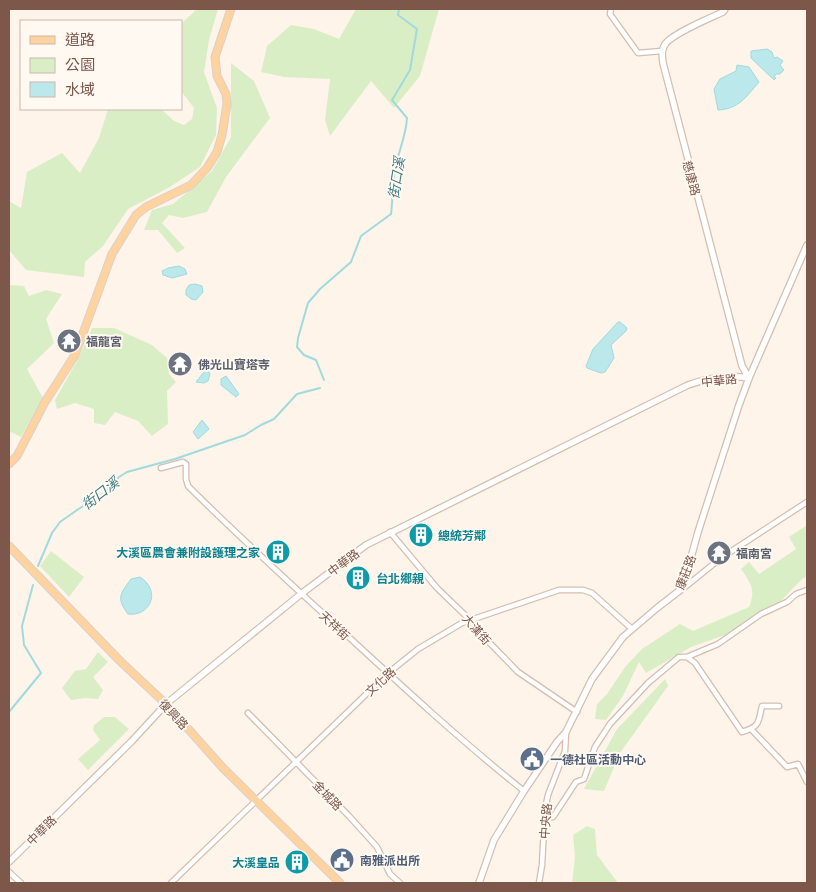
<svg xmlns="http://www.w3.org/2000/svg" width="816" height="892" viewBox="0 0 816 892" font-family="Commissioner,'Noto Sans TC',sans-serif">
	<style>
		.green { fill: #daeec6 }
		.water { fill: #bbe8ea; stroke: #a1dadd }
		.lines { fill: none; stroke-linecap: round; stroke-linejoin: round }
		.stream { stroke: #a1dadd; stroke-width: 2 }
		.minor-casing { stroke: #d5bdb0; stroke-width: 7 }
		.tertiary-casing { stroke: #d5bdb0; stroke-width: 8 }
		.primary-casing { stroke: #dad0cc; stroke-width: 9 }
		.minor { stroke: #fff; stroke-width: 4.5 }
		.tertiary { stroke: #fff; stroke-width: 5.5 }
		.primary { stroke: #ffd3a0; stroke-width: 7 }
		.labels { text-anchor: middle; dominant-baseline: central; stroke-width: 4; stroke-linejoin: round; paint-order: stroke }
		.street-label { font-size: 12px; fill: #7c574a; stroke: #fff9f2 }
		.worship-label { font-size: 12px; font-weight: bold; fill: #5b616d; stroke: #fff9f2; text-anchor: start }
		.culture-label { font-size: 12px; font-weight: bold; fill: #0d838f; stroke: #fff9f2; text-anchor: start }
		.service-label { font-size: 12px; font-weight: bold; fill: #4e5e75; stroke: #fff9f2; text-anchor: start }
		.water-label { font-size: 14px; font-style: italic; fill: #3b7d82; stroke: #fff9f2 }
	</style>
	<rect width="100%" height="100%" fill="#fef4ea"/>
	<path class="green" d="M 197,9 L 218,9 L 209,40 L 204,72 L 217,108 L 216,135 L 200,167 L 170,187 L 128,209 L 103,246 L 85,262 L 84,277 L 26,270 L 9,250 L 9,201 L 21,208 L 27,172 L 62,153 L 80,173 L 99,138 L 108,109 L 161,109 L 174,121 L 184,125 L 192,119 L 194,108 L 181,91 L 181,24 Z
		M 356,9 L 439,9 L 420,76 L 394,108 L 371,81 L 330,136 L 325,120 L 330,79 L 284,77 L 261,72 L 267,46 L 291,25 L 314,29 L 339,39 Z
		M 231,63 L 254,81 L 270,118 L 226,177 L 207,212 L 183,218 L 169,215 L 162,223 L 185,248 L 177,253 L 158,230 L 144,230 L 152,210 L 173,204 L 212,171 L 231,137 Z
		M 9,285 L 24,286 L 29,296 L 46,290 L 62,294 L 46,319 L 54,343 L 27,369 L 43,398 L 21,437 L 9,431 Z
		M 92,328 L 114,328 L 152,345 L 167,358 L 169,374 L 176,382 L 167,391 L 168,424 L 152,436 L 138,421 L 115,412 L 105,425 L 94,423 L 94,409 L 75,403 L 57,409 L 55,400 L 78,359 Z
		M 807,525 L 807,576 L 801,580 L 781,601 L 731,633 L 691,647 L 646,673 L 639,662 L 623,696 L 606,720 L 595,719 L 597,704 L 607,694 L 625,667 L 642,649 L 680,624 L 693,631 L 749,607 C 756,589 751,584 741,569 L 749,562 L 759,574 L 796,549 L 789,537 Z
		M 51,551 L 84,577 L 69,597 L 40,566 Z
		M 98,652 L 108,662 L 93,677 L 103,690 L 98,699 L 85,698 L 71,700 L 62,688 L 75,671 L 86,669 Z
		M 665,679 L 668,686 L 620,753 L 604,791 L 584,789 L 617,729 Z
		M 104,717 L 115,717 L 129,729 L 88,770 L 78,759 L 100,740 L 93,730 L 94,725 Z
		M 587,826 L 595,829 L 597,855 L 618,883 L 572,883 L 575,857 L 573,835 Z"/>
	<path class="water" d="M 767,49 L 772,52 L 774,58 L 777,57 L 783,61 L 780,65 L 784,70 L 780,74 L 776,74 L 774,77 L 776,78 L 774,80 L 751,58 L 751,51 Z
		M 737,65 L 749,67 L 759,82 C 746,97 739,109 718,110 L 714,89 L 720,79 L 736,71 Z
		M 179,266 L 185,269 L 187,274 L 172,278 L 163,275 L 162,271 L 168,268 Z
		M 195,284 L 202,286 L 203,292 L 196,300 L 191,299 L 186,295 L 186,290 L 189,285 Z
		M 618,322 L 620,322 L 627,328 L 626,331 L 611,345 L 614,358 L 605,372 L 601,373 L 587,368 L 586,366 L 593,349 Z
		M 207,368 L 210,374 L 208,381 L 204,383 L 196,382 Z
		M 226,376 L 239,394 L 236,397 L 221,385 L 221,379 Z
		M 202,420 L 209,429 L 198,439 L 193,432 Z
		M 140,577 C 162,591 150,617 128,614 C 116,598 120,594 131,579 Z"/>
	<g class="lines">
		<path class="stream" d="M 324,380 L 316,360 L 304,355 L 297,347 L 298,338 L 308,303 L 320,289 L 351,262 L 361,236 L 391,214 C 393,199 392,185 395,171 C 398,151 406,137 407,118 L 392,100 L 410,70 L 417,29 L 398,15 L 399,9
			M 38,566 L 52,533 L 60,522 L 80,508 L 96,499 L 112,487 L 119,477 L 127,472 L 175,459 L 245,435 L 261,425 L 274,419 L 297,394 L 320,388
			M 9,712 L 41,673 L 24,645 L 22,626 L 33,585"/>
		<defs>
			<path id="minor" d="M 611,9 L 610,14 L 638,53 L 662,51
				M 161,468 L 183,462 L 186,464 L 186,479 L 188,486 C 233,531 280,574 327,617 C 391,676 455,736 524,791
				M 390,532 L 437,588 L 465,615 L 484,637 L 518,672 L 577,712
				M 680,591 L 721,558 L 807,502
				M 687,657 L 695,663 L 742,732 C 761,726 758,722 762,706 L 779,706
				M 248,713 L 349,816 L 377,847 L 390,874 L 400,883
				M 751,729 L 787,767 L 798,764 L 807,782
				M 545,818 L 553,817 L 576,782 L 584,779 L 595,747 L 610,724 L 648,683 L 679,657 L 687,657 L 718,644 L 761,614 L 787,602 L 796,594 L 807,590
				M 9,872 L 21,883
				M 171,883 L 387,674 L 418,649 L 462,623 L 559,590 L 583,590 L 592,593 L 632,629
				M 539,883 L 542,865 L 545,809 L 548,795 L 565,751 L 566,732"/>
			<path id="tertiary" d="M 725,9 L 723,12 C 708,19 676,32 666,43 C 661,49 662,56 663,63 L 742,366 L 749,378
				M 9,862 L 132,741 L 166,704 L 301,594 L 366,545 L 688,385 C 708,378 728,375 749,378
				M 479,883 L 494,840 L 524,791 L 557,742 L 566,732 L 592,679 L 623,637 L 657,608 L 679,591 L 689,565 L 698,532 L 739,405 L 749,378 L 807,245"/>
			<path id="primary" d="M 9,464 L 17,456 L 45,402 L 75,355 L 112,254 L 136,215 L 146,207 L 191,185 L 207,168 L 217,152 L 222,135 L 227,104 L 226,94 L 217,76 L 215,57 L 231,9
				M 9,546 L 120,661 L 166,704 L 223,768 L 340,883"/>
		</defs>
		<use href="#minor" class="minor-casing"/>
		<use href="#tertiary" class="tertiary-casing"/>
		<use href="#primary" class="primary-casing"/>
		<use href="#minor" class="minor"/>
		<use href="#tertiary" class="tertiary"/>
		<use href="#primary" class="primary"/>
	</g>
	<defs>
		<symbol id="temple-disc" viewBox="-11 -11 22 22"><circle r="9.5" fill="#6b7280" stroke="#fff9f2"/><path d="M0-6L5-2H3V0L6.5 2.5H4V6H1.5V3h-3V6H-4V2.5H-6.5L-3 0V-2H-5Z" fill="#fff"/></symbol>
		<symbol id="building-disc" viewBox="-11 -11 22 22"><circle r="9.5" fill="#0f9aa8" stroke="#fff9f2"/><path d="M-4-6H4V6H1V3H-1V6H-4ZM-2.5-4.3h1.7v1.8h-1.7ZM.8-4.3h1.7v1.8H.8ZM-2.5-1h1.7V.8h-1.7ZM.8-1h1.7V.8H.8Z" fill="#fff"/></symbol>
		<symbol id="civic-disc" viewBox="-11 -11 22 22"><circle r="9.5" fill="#5c6f8a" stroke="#fff9f2"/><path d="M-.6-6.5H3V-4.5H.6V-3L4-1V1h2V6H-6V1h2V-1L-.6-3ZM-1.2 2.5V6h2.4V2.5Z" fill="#fff"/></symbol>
	</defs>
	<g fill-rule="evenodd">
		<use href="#temple-disc" x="55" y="327" width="28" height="28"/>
		<use href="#temple-disc" x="166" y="350" width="28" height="28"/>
		<use href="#building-disc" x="407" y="521" width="28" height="28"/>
		<use href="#building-disc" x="264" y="538" width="28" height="28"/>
		<use href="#temple-disc" x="705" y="539" width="28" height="28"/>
		<use href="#building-disc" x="344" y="564" width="28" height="28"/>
		<use href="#civic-disc" x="518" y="745" width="28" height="28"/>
		<use href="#civic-disc" x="328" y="846" width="28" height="28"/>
		<use href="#building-disc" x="283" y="848" width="28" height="28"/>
	</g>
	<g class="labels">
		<g class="street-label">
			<text transform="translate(692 178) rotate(75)">慈康路</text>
			<text transform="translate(719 380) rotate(-6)">中華路</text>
			<text transform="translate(343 562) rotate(-37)">中華路</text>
			<text transform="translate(685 572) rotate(-69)">康莊路</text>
			<text transform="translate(335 625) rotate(43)">天祥街</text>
			<text transform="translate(477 629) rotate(49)">大漢街</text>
			<text transform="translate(380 681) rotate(-42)">文化路</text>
			<text transform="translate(174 714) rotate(47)">復興路</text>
			<text transform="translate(328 795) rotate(46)">金城路</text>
			<text transform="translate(545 821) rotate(-85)">中央路</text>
			<text transform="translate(41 830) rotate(-45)">中華路</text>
		</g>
		<g class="worship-label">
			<text x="86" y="341">福龍宮</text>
			<text x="198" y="364">佛光山寶塔寺</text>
			<text x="736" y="553">福南宮</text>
		</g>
		<g class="culture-label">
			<text x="438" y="535">總統芳鄰</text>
			<text x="260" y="552" text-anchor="end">大溪區農會兼附設護理之家</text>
			<text x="376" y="578">台北鄉親</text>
			<text x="280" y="862" text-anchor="end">大溪皇品</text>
		</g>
		<g class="service-label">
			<text x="550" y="759">一德社區活動中心</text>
			<text x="360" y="860">南雅派出所</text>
		</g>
		<g class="water-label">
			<text transform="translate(396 178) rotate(-81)">街口溪</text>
			<text transform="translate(100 493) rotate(-38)">街口溪</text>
		</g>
	</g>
	<rect width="816" height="892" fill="none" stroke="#7c574a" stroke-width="20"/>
	<rect x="20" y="20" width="162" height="90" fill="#fff9f2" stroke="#cbb8af"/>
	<rect x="30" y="36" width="25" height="8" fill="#ffd3a0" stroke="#cbb8af"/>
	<text x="65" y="45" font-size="15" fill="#7c574a">道路</text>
	<rect x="30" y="58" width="25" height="15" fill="#daeec6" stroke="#cbb8af"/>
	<text x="65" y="70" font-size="15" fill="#7c574a">公園</text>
	<rect x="30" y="82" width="25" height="15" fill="#bbe8ea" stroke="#cbb8af"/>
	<text x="65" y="95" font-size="15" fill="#7c574a">水域</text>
</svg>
